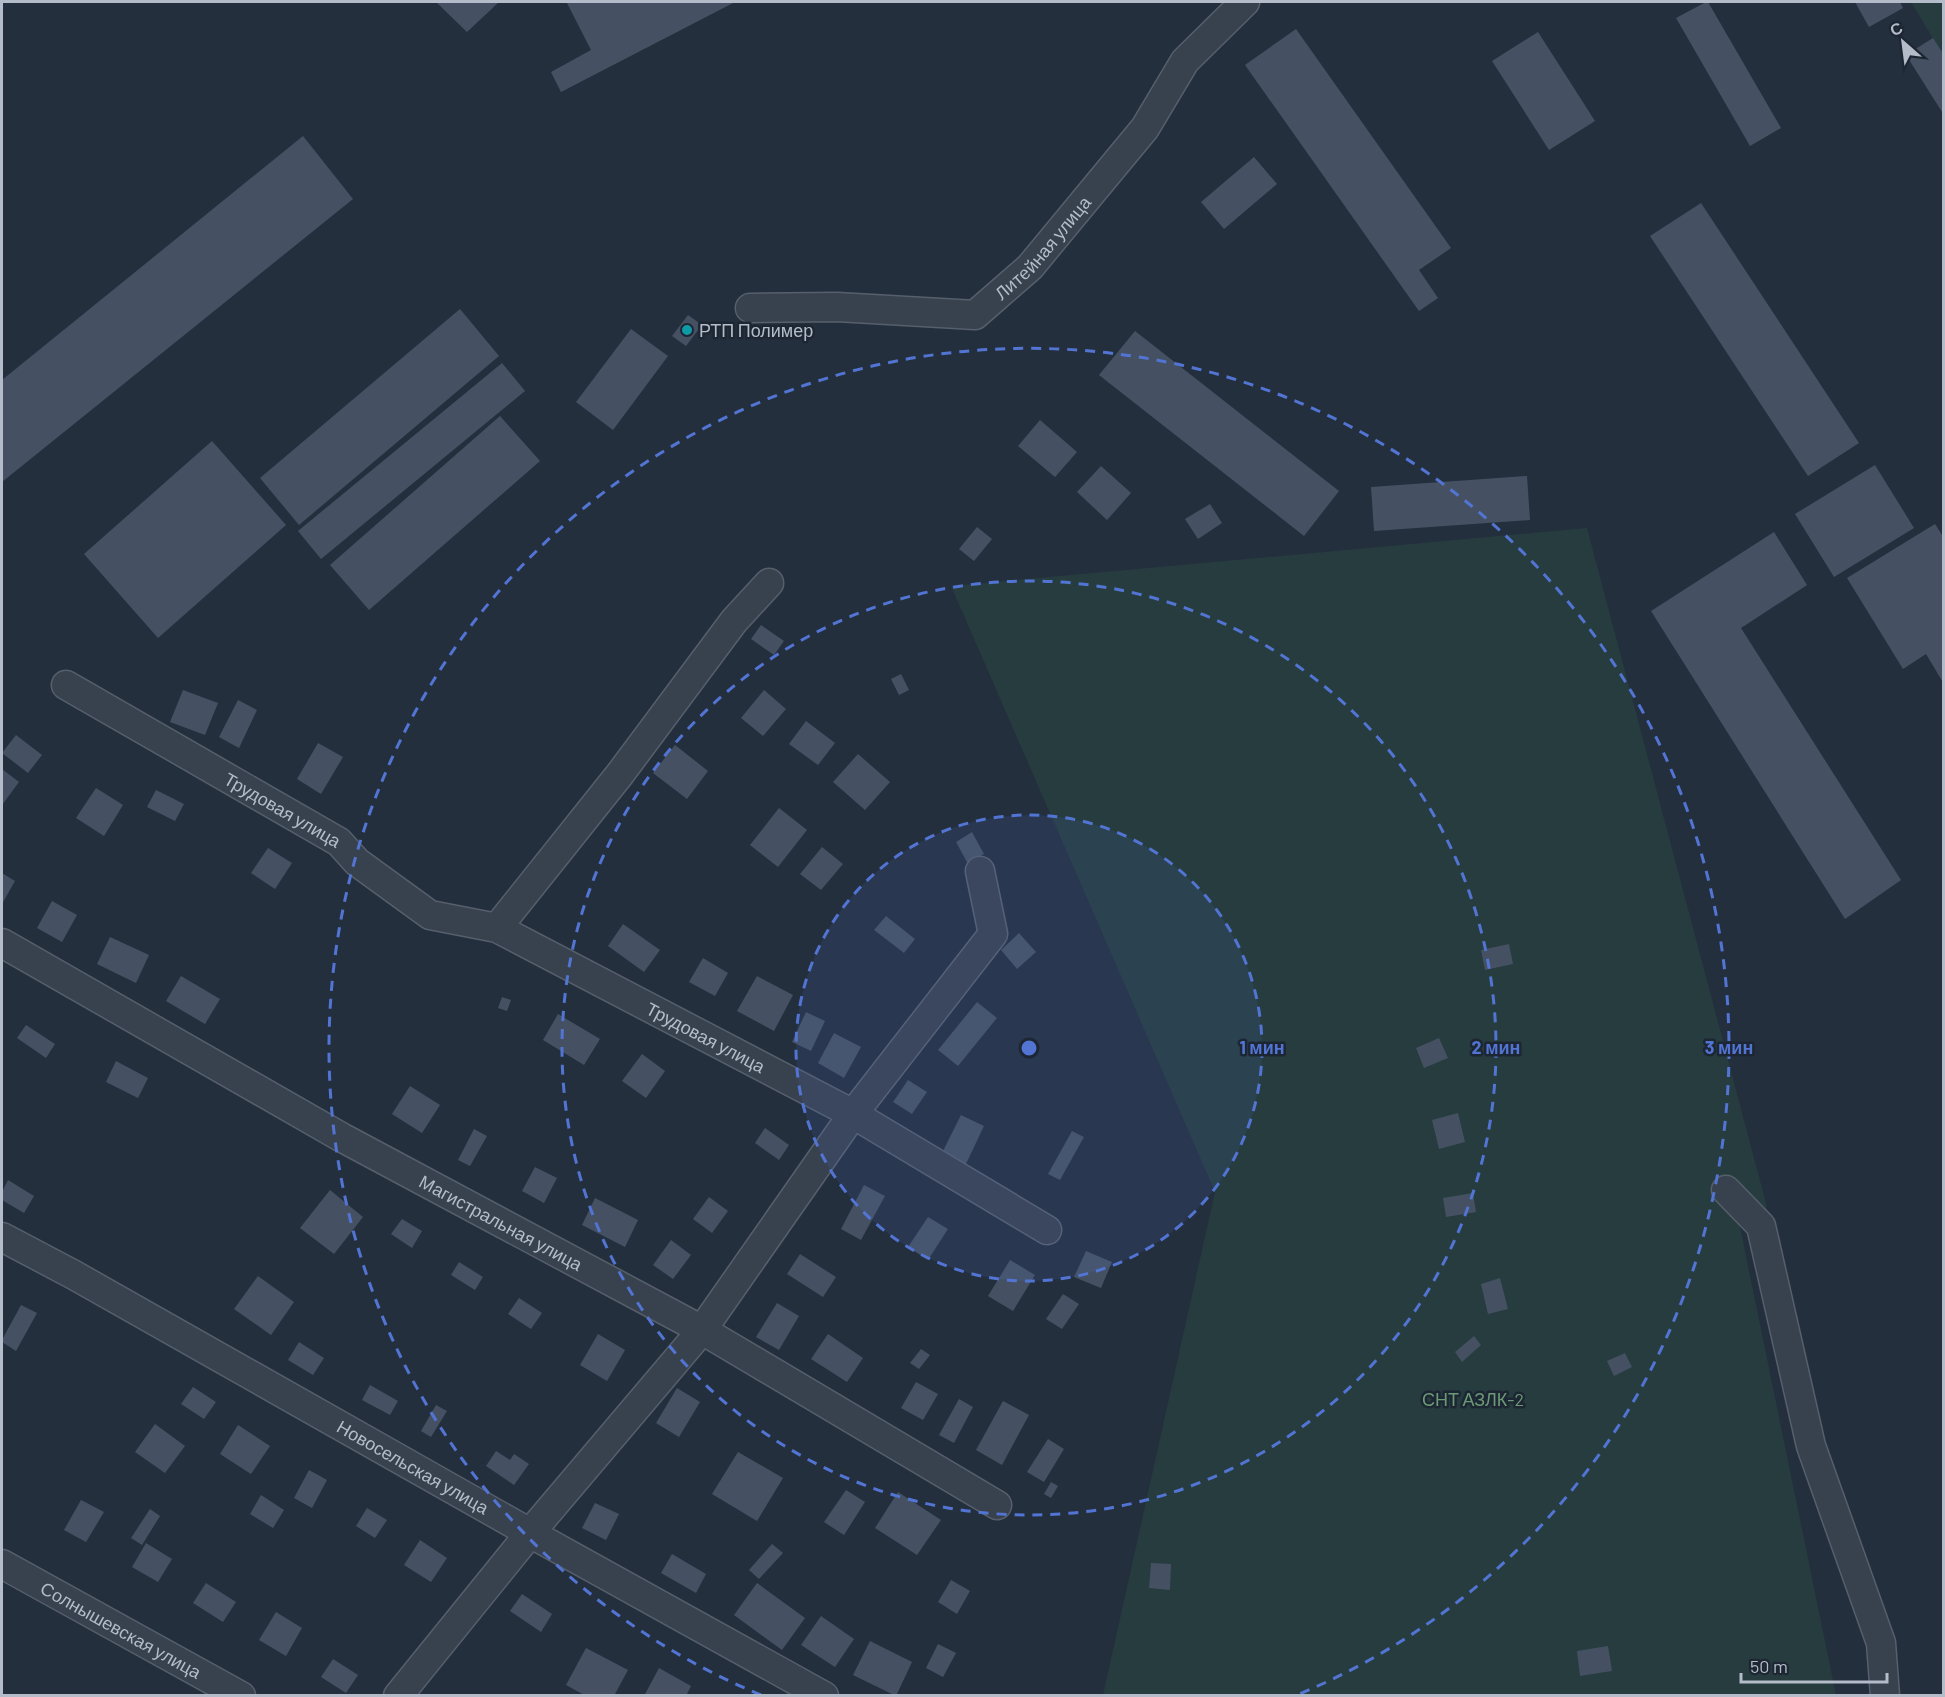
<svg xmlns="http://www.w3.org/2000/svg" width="1945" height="1697" viewBox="0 0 1945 1697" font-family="Barlow,sans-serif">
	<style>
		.green { fill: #263c3f }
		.building { fill: #455162 }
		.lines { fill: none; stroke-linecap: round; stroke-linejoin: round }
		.minor-casing { stroke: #565f6c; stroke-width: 31 }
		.minor { stroke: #38414e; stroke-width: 28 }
		.ring { fill: none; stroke: #5274d3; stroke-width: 3; stroke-dasharray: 10 8 }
		.culture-dot { fill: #0f9aa8; stroke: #1d2633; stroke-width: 2 }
		.labels { text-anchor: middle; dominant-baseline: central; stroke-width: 5; stroke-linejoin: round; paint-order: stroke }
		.street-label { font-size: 18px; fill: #b4bcc9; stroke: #1d2633 }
		.poi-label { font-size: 18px; fill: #b4bcc9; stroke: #1d2633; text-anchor: start }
		.park-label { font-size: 18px; fill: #6b9a76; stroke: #1d2633 }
		.centre { fill: #5274d3; stroke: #1d2633; stroke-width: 3 }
		.ring-label { font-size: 18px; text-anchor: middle; font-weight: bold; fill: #5274d3; stroke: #1d2633; stroke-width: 5; stroke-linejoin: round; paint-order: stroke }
	</style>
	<rect width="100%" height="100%" fill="#242f3e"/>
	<path class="green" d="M 1911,2 L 1943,2 L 1943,55 Z
		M 1587,528 L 1767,1207 L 1739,1222 L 1836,1695 L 1103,1695 L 1215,1192 L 951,586 Z"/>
	<path class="building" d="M 436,2 L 499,2 L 467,32 Z
		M 570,2 L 686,2 L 687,3 L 735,2 L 561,92 L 551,72 L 591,50 L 567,3 Z
		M 1706,2 L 1708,2 L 1781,128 L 1750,146 L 1676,18 Z
		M 1855,2 L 1900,2 L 1903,8 L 1869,27 Z
		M 1296,29 L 1451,248 L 1419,270 L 1438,298 L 1419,311 L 1245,65 Z
		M 1538,32 L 1595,121 L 1549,150 L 1492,61 Z
		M 1933,38 L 1944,55 L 1944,115 L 1906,55 Z
		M 303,136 L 353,199 L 2,482 L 2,380 Z
		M 1254,157 L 1277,184 L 1224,229 L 1201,202 Z
		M 1701,203 L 1859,443 L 1808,476 L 1650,236 Z
		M 460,309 L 499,356 L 299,525 L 260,478 Z
		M 688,315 L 702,325 L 686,346 L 672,336 Z
		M 631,329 L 668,356 L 613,430 L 576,402 Z
		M 1135,331 L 1339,491 L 1304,536 L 1099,375 Z
		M 502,363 L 525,391 L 321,559 L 298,531 Z
		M 500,416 L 540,461 L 369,610 L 330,565 Z
		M 1040,420 L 1077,452 L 1055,477 L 1018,446 Z
		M 212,441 L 286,525 L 158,638 L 84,554 Z
		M 1875,465 L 1914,528 L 1834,577 L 1795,514 Z
		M 1101,466 L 1131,493 L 1107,520 L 1077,492 Z
		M 1527,476 L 1530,520 L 1374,531 L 1371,487 Z
		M 1210,504 L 1222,523 L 1198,539 L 1185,519 Z
		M 1935,524 L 1944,538 L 1944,684 L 1926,654 L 1903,669 L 1847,578 Z
		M 977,527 L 992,539 L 974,561 L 959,549 Z
		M 1774,532 L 1807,585 L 1741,628 L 1901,880 L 1845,919 L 1651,611 Z
		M 761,625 L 784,641 L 774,655 L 751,639 Z
		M 901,674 L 909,690 L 899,695 L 891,679 Z
		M 183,690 L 218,703 L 205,735 L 170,722 Z
		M 764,690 L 786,709 L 763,736 L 741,718 Z
		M 238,700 L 257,710 L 239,748 L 219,737 Z
		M 806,721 L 835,743 L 818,765 L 789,744 Z
		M 16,735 L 42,755 L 28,773 L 2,753 Z
		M 318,743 L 343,757 L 321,794 L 297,779 Z
		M 675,745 L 708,771 L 687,799 L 653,773 Z
		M 858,754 L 890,782 L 865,810 L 833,782 Z
		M 2,769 L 19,782 L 2,805 Z
		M 96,788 L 123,805 L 104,836 L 76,818 Z
		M 156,790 L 184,804 L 175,821 L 147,807 Z
		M 779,808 L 807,830 L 778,867 L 750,845 Z
		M 972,832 L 984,854 L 968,864 L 956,842 Z
		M 822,847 L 843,864 L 821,890 L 800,874 Z
		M 268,848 L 292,863 L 275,889 L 251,873 Z
		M 2,873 L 15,881 L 2,904 Z
		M 52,901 L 77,915 L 62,942 L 37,928 Z
		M 886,916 L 915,939 L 904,953 L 874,930 Z
		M 623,924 L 660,950 L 644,972 L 608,946 Z
		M 1019,933 L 1036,952 L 1017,969 L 1001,950 Z
		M 110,937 L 149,955 L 136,983 L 97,964 Z
		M 1509,944 L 1513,964 L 1485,970 L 1481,950 Z
		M 703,958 L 728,973 L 715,996 L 689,982 Z
		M 181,976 L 220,999 L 205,1024 L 166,1001 Z
		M 757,976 L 793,995 L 774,1031 L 737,1011 Z
		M 502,997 L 511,1000 L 507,1011 L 498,1008 Z
		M 977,1002 L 997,1018 L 958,1066 L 938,1050 Z
		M 806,1012 L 825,1021 L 811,1051 L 792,1042 Z
		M 558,1014 L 600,1039 L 584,1065 L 543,1040 Z
		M 26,1025 L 55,1044 L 46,1058 L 17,1038 Z
		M 834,1033 L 861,1047 L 844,1078 L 818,1063 Z
		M 1439,1038 L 1448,1058 L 1424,1068 L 1416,1048 Z
		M 642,1054 L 665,1071 L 646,1098 L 622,1081 Z
		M 116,1061 L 148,1078 L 138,1098 L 106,1082 Z
		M 908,1080 L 927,1092 L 912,1114 L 893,1102 Z
		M 410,1086 L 440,1105 L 422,1133 L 392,1114 Z
		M 1458,1113 L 1465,1142 L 1439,1149 L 1432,1120 Z
		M 961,1115 L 984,1126 L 966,1164 L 942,1153 Z
		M 765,1128 L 789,1145 L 779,1160 L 755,1143 Z
		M 474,1129 L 487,1136 L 470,1166 L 458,1160 Z
		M 1072,1131 L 1084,1137 L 1060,1180 L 1048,1174 Z
		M 535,1167 L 557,1178 L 544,1203 L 522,1191 Z
		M 8,1180 L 34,1196 L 24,1213 L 2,1200 L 2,1192 Z
		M 864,1185 L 885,1196 L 861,1240 L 841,1229 Z
		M 330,1190 L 363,1217 L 334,1254 L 300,1228 Z
		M 1473,1193 L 1476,1212 L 1446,1217 L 1443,1198 Z
		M 709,1197 L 728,1211 L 712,1233 L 693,1219 Z
		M 595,1198 L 638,1220 L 625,1247 L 582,1225 Z
		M 928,1217 L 948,1229 L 928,1260 L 908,1247 Z
		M 402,1219 L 422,1231 L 412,1248 L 391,1234 Z
		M 671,1240 L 691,1255 L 673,1279 L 653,1265 Z
		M 1086,1251 L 1112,1262 L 1101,1288 L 1074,1277 Z
		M 800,1254 L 836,1277 L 823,1297 L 787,1274 Z
		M 1010,1260 L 1035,1275 L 1013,1311 L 988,1296 Z
		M 459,1262 L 483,1277 L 475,1290 L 451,1275 Z
		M 258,1276 L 294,1302 L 271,1335 L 234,1309 Z
		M 1500,1278 L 1508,1309 L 1488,1314 L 1481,1284 Z
		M 1063,1294 L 1079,1304 L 1062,1329 L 1046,1319 Z
		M 519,1298 L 542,1313 L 531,1329 L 508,1314 Z
		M 777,1303 L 799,1316 L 779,1350 L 756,1337 Z
		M 21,1305 L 37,1313 L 16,1351 L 2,1342 L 2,1340 Z
		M 598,1334 L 625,1350 L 607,1381 L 580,1365 Z
		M 828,1334 L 863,1358 L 847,1382 L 811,1359 Z
		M 1474,1336 L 1481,1345 L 1462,1362 L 1455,1352 Z
		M 299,1342 L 324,1358 L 313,1375 L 288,1360 Z
		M 921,1349 L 930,1355 L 919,1369 L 910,1363 Z
		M 1625,1353 L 1632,1367 L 1614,1376 L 1607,1361 Z
		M 916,1382 L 938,1394 L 923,1420 L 901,1408 Z
		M 370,1385 L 398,1401 L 390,1415 L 362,1400 Z
		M 193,1387 L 216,1402 L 204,1419 L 181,1404 Z
		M 677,1388 L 700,1402 L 679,1437 L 656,1423 Z
		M 959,1399 L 973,1407 L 954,1443 L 939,1435 Z
		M 1003,1401 L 1029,1415 L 1002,1465 L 976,1450 Z
		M 436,1405 L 447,1411 L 431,1437 L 421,1431 Z
		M 155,1424 L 185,1446 L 165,1473 L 135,1452 Z
		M 238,1425 L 270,1446 L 251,1474 L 220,1454 Z
		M 1048,1439 L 1064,1449 L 1044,1482 L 1027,1472 Z
		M 496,1451 L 510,1460 L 514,1454 L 529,1464 L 514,1485 L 486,1466 Z
		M 738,1452 L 783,1478 L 757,1521 L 712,1494 Z
		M 309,1470 L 327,1480 L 312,1508 L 294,1498 Z
		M 1051,1482 L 1058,1486 L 1051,1498 L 1044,1494 Z
		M 846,1490 L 865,1502 L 844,1535 L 824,1522 Z
		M 898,1492 L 941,1520 L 917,1555 L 875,1528 Z
		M 261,1495 L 284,1510 L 273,1528 L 250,1514 Z
		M 81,1500 L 104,1512 L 86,1542 L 64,1530 Z
		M 595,1503 L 619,1514 L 606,1540 L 582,1528 Z
		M 367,1508 L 387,1520 L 375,1538 L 356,1526 Z
		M 150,1509 L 160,1516 L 142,1545 L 131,1538 Z
		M 420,1540 L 447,1558 L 431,1582 L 404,1565 Z
		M 146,1543 L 172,1559 L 158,1582 L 132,1567 Z
		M 772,1544 L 783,1553 L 759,1579 L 749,1570 Z
		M 672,1554 L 706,1574 L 696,1593 L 661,1573 Z
		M 1151,1563 L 1171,1564 L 1170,1590 L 1149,1588 Z
		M 951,1580 L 970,1591 L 957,1614 L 938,1602 Z
		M 206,1583 L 236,1602 L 223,1622 L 193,1603 Z
		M 757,1583 L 805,1618 L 782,1650 L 734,1615 Z
		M 522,1594 L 552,1614 L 541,1632 L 510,1611 Z
		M 276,1612 L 302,1628 L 286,1656 L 259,1640 Z
		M 821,1616 L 854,1639 L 835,1667 L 801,1645 Z
		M 870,1641 L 912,1662 L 896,1696 L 853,1675 Z
		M 938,1644 L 956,1653 L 943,1677 L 926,1668 Z
		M 1608,1646 L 1612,1671 L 1580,1676 L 1577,1651 Z
		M 586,1648 L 628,1670 L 614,1696 L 586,1696 L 566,1685 Z
		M 333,1659 L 358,1675 L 346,1693 L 321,1677 Z
		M 659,1668 L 691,1686 L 686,1696 L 644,1696 Z"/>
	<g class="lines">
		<defs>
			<g id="minor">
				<path id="s1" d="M 750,308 L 837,307 L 975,315 L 1030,267 L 1145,128 L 1185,61 L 1245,2"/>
				<path id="s2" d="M 66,685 L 339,842 L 357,862 L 430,915 L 497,928 L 853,1114 L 1047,1230"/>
				<path d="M 497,928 L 620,774 L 734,621 L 769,583"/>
				<path id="s3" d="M 2,943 L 341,1137 L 702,1330 L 997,1505"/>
				<path d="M 1726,1190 L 1761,1226 L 1811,1446 L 1881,1643 L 1885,1696"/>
				<path id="s4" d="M 2,1237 L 74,1275 L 530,1533 L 824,1696"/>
				<path id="s5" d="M 2,1564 L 241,1696"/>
				<path d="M 398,1696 L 530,1533 L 702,1330 L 853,1114 L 993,934 L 980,871"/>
			</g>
		</defs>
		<use href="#minor" class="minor-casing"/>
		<use href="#minor" class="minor"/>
	</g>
	<circle cx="1029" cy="1048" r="233" fill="#5274d3" fill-opacity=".12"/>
	<g class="ring">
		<circle cx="1029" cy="1048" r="233"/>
		<circle cx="1029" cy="1048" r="467"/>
		<path d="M761 1695A700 700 0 1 1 1297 1695"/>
	</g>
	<circle class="culture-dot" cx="687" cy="330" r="6"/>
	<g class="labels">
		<g class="street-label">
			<text stroke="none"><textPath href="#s1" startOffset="321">Литейная улица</textPath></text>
			<text stroke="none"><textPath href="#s2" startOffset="250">Трудовая улица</textPath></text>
			<text stroke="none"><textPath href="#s2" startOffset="736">Трудовая улица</textPath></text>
			<text stroke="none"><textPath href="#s3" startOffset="572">Магистральная улица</textPath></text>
			<text stroke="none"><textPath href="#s4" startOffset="471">Новосельская улица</textPath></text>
			<text stroke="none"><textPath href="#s5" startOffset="136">Солнышевская улица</textPath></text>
		</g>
		<g class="poi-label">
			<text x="699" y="330">РТП Полимер</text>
		</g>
		<g class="park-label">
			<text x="1473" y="1399">СНТ АЗЛК-2</text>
		</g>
	</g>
	<circle cx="1029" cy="1048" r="9" class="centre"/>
	<g class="ring-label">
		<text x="1262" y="1054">1 мин</text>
		<text x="1496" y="1054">2 мин</text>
		<text x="1729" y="1054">3 мин</text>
	</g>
	<rect width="1945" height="1697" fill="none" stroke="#b4bcc9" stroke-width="6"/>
	<g transform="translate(1903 42) rotate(332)" stroke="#1d2633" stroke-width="4.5" paint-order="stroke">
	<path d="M0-4.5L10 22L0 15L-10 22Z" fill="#b4bcc9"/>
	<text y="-9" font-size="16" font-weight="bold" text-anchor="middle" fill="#b4bcc9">С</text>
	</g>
	<path d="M1741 1673v9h146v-9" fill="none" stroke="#b4bcc9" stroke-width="3"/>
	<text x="1750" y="1673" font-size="18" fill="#b4bcc9" stroke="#1d2633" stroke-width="4.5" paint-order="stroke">50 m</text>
</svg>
